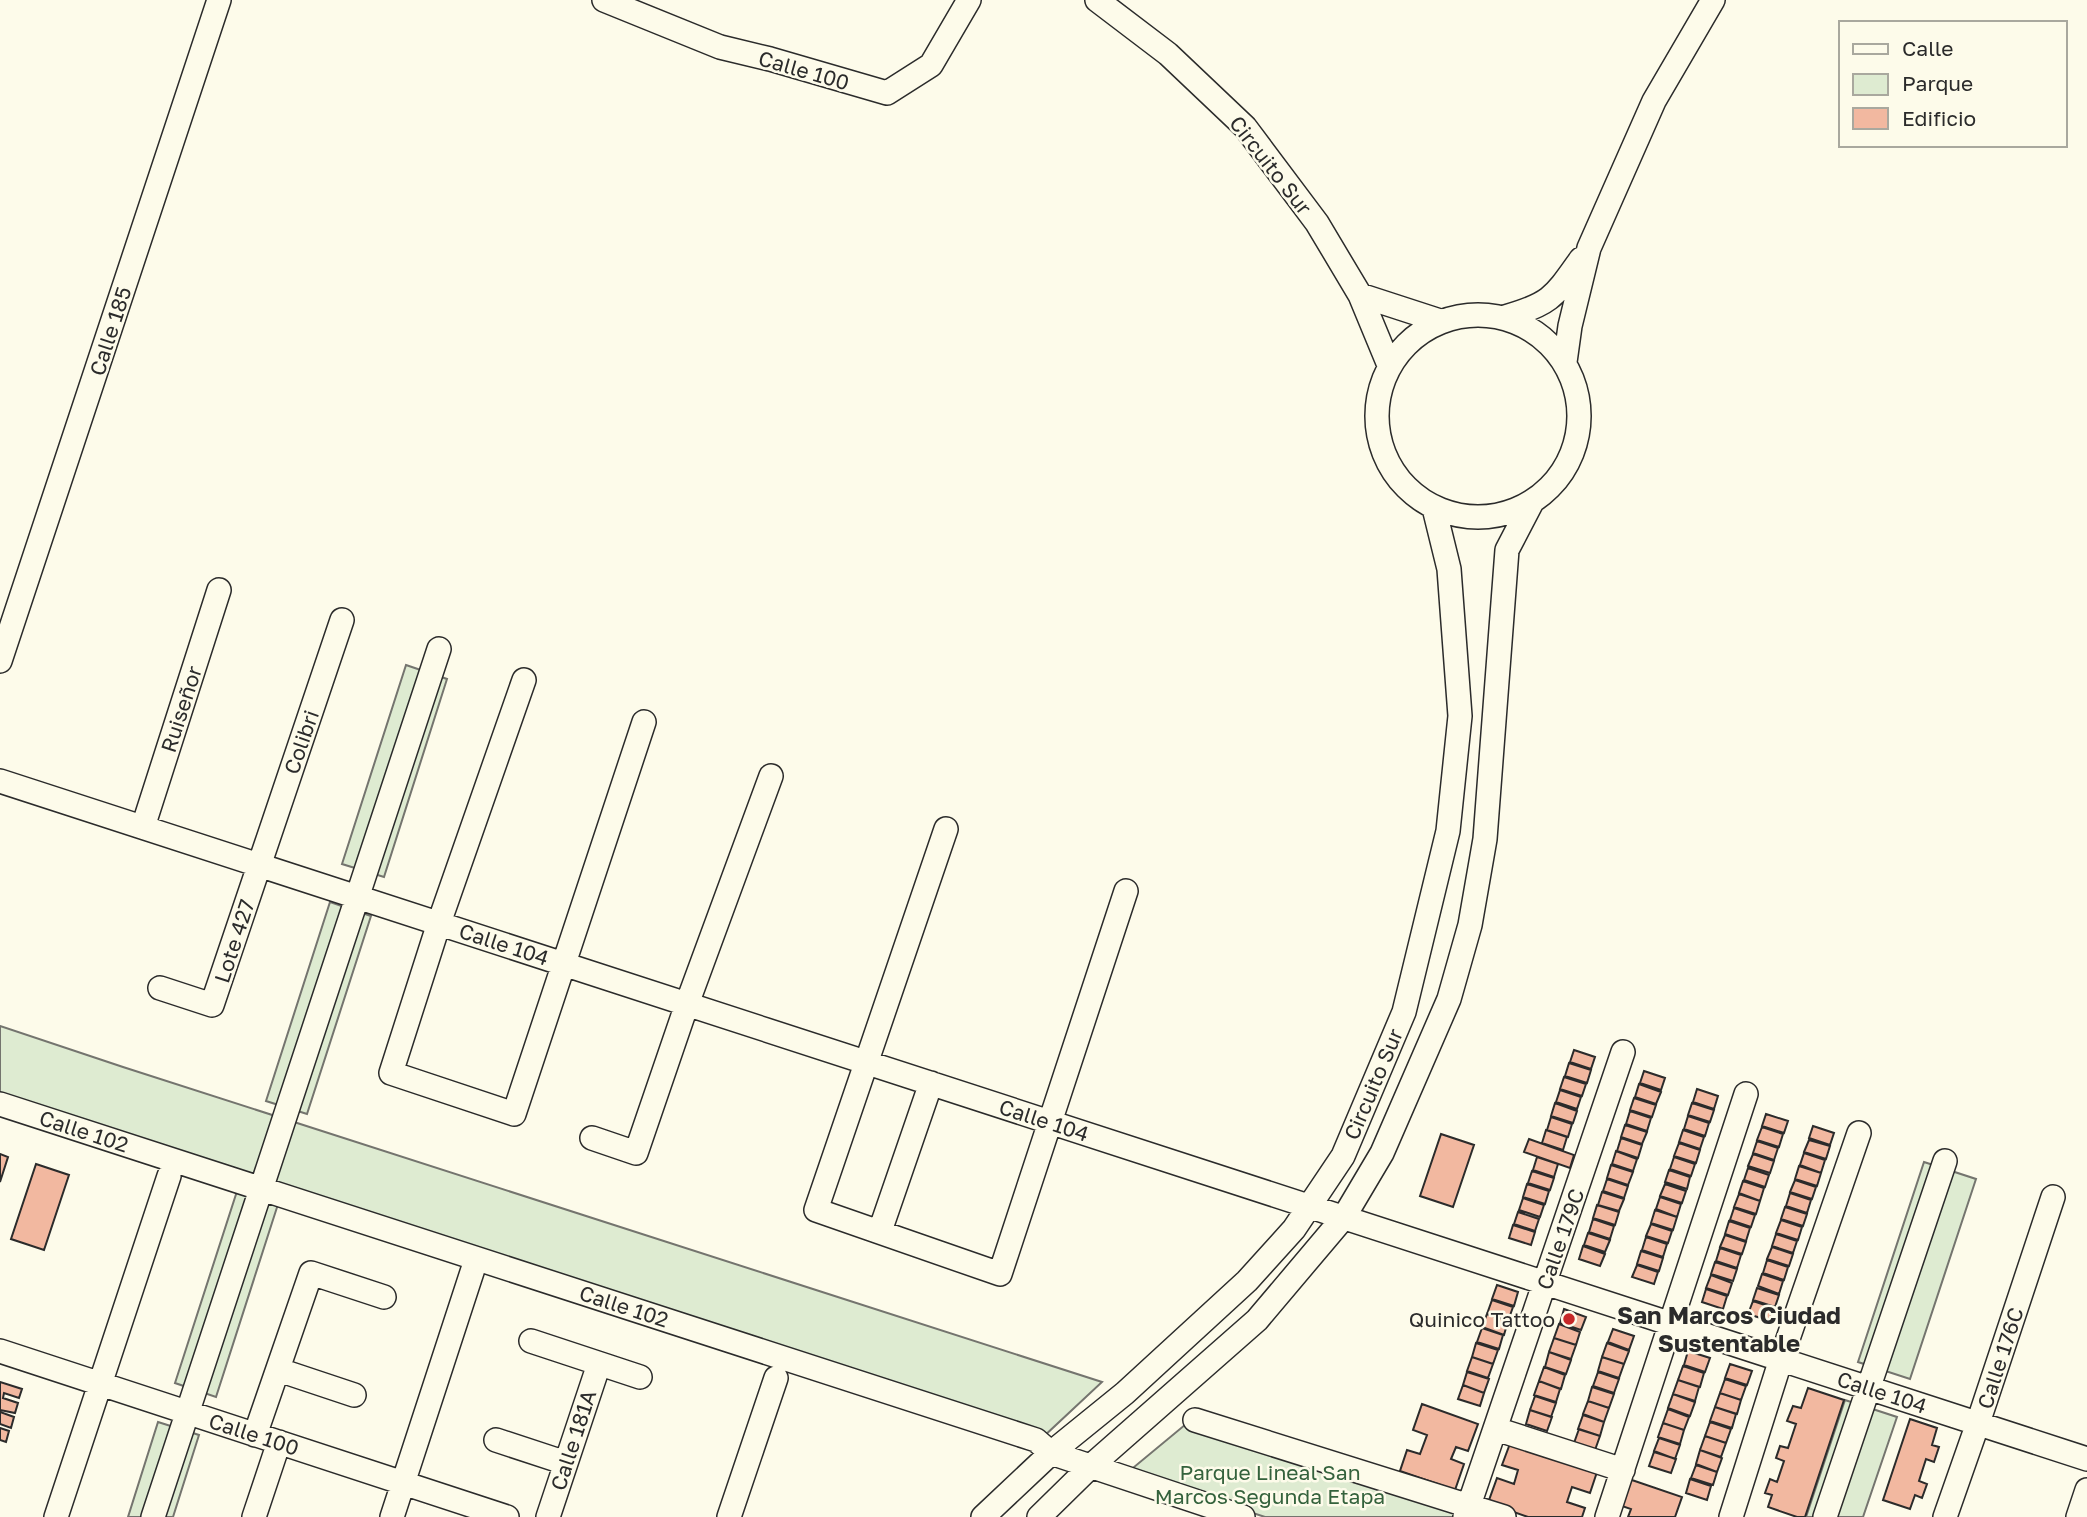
<svg xmlns="http://www.w3.org/2000/svg" width="2087" height="1517" viewBox="0 0 2087 1517" font-family="'Golos Text',sans-serif">
	<style>
		.green { fill: #deebd1; stroke: #74746e; stroke-width: 2 }
		.building { fill: #f2b8a0; stroke: #2b2b2b; stroke-width: 2 }
		.lines { fill: none; stroke-linecap: round; stroke-linejoin: round }
		.minor-casing { stroke: #2b2b2b; stroke-width: 26 }
		.minor { stroke: #fdfbea; stroke-width: 23 }
		.poi-dot { fill: #c62828; stroke: #fdfbea; stroke-width: 2.5 }
		.labels { text-anchor: middle; dominant-baseline: central; stroke-width: 5; stroke-linejoin: round; paint-order: stroke }
		.street-label { font-size: 21px; fill: #2b2b2b; stroke: #fdfbea }
		.poi-label { font-size: 21px; fill: #2b2b2b; stroke: #fdfbea; text-anchor: end }
		.park-label { font-size: 21px; fill: #34623c; stroke: #fdfbea }
		.quarter-label { font-size: 24px; font-weight: bold; fill: #2b2b2b; stroke: #fdfbea }
	</style>
	<rect width="100%" height="100%" fill="#fdfbea"/>
	<path class="green" d="M 406,665 L 447,679 L 384,877 L 342,864 Z
		M 330,902 L 371,916 L 307,1114 L 266,1101 Z
		M 0,1026 L 123,1067 L 1102,1382 L 1042,1438 L 0,1098 Z
		M 1924,1162 L 1976,1179 L 1910,1379 L 1858,1362 Z
		M 239,1185 L 280,1198 L 216,1397 L 175,1383 Z
		M 1845,1400 L 1897,1417 L 1863,1517 L 1806,1517 Z
		M 158,1422 L 199,1435 L 173,1517 L 128,1517 Z
		M 1186,1424 L 1484,1517 L 1265,1517 L 1128,1472 Z"/>
	<path class="building" d="M 1574,1050 L 1595,1057 L 1591,1069 L 1570,1062 Z
		M 1569,1063 L 1591,1070 L 1587,1083 L 1565,1076 Z
		M 1644,1071 L 1665,1078 L 1661,1090 L 1640,1083 Z
		M 1564,1077 L 1586,1084 L 1582,1096 L 1560,1089 Z
		M 1639,1084 L 1661,1092 L 1656,1104 L 1635,1097 Z
		M 1697,1089 L 1718,1096 L 1714,1109 L 1693,1102 Z
		M 1560,1090 L 1581,1097 L 1577,1109 L 1556,1102 Z
		M 1634,1098 L 1656,1105 L 1652,1117 L 1630,1110 Z
		M 1555,1103 L 1577,1111 L 1573,1123 L 1551,1116 Z
		M 1692,1103 L 1714,1110 L 1710,1122 L 1688,1115 Z
		M 1630,1111 L 1651,1118 L 1647,1131 L 1626,1124 Z
		M 1766,1114 L 1788,1121 L 1784,1133 L 1762,1126 Z
		M 1688,1116 L 1709,1123 L 1705,1136 L 1684,1129 Z
		M 1551,1117 L 1572,1124 L 1568,1137 L 1547,1130 Z
		M 1625,1125 L 1647,1132 L 1642,1144 L 1621,1137 Z
		M 1813,1126 L 1834,1133 L 1830,1145 L 1809,1138 Z
		M 1762,1127 L 1783,1134 L 1779,1147 L 1757,1140 Z
		M 1546,1130 L 1567,1137 L 1563,1150 L 1542,1143 Z
		M 1683,1130 L 1704,1137 L 1700,1149 L 1679,1142 Z
		M 1441,1134 L 1474,1145 L 1453,1207 L 1420,1196 Z
		M 1621,1138 L 1642,1145 L 1638,1158 L 1617,1151 Z
		M 1529,1139 L 1574,1155 L 1570,1168 L 1524,1152 Z
		M 1809,1140 L 1830,1146 L 1826,1159 L 1804,1152 Z
		M 1757,1141 L 1778,1148 L 1774,1160 L 1753,1153 Z
		M 1679,1143 L 1700,1150 L 1696,1163 L 1674,1156 Z
		M 1616,1151 L 1637,1159 L 1633,1171 L 1612,1164 Z
		M 1804,1153 L 1825,1160 L 1821,1173 L 1800,1165 Z
		M 0,1154 L 8,1157 L 0,1182 Z
		M 1753,1154 L 1774,1161 L 1770,1173 L 1748,1166 Z
		M 1537,1157 L 1558,1164 L 1554,1177 L 1533,1170 Z
		M 1674,1157 L 1695,1164 L 1691,1176 L 1670,1169 Z
		M 36,1164 L 69,1175 L 44,1250 L 11,1239 Z
		M 1611,1165 L 1633,1172 L 1628,1185 L 1607,1178 Z
		M 1799,1166 L 1821,1173 L 1817,1186 L 1795,1179 Z
		M 1748,1168 L 1769,1175 L 1765,1187 L 1744,1180 Z
		M 1669,1170 L 1690,1177 L 1687,1189 L 1665,1182 Z
		M 1532,1171 L 1554,1178 L 1550,1190 L 1528,1183 Z
		M 1607,1179 L 1628,1186 L 1624,1198 L 1603,1191 Z
		M 1795,1180 L 1816,1187 L 1812,1199 L 1790,1192 Z
		M 1743,1181 L 1764,1188 L 1760,1201 L 1739,1193 Z
		M 1527,1184 L 1549,1191 L 1545,1204 L 1523,1197 Z
		M 1665,1184 L 1686,1191 L 1682,1203 L 1660,1196 Z
		M 1602,1192 L 1624,1199 L 1619,1211 L 1598,1205 Z
		M 1790,1193 L 1811,1200 L 1807,1213 L 1786,1206 Z
		M 1739,1194 L 1760,1201 L 1756,1214 L 1734,1207 Z
		M 1660,1197 L 1681,1204 L 1677,1217 L 1656,1209 Z
		M 1523,1198 L 1544,1205 L 1540,1217 L 1519,1210 Z
		M 1597,1205 L 1619,1212 L 1615,1225 L 1593,1218 Z
		M 1785,1207 L 1807,1214 L 1803,1226 L 1781,1219 Z
		M 1734,1208 L 1755,1215 L 1751,1227 L 1730,1220 Z
		M 1655,1210 L 1677,1217 L 1673,1230 L 1651,1223 Z
		M 1518,1212 L 1539,1219 L 1535,1231 L 1514,1224 Z
		M 1593,1219 L 1614,1226 L 1610,1239 L 1589,1232 Z
		M 1781,1220 L 1802,1227 L 1798,1240 L 1776,1233 Z
		M 1729,1221 L 1750,1228 L 1746,1241 L 1725,1234 Z
		M 1651,1224 L 1672,1231 L 1668,1243 L 1646,1236 Z
		M 1513,1225 L 1535,1232 L 1531,1245 L 1509,1238 Z
		M 1588,1233 L 1610,1240 L 1605,1252 L 1584,1245 Z
		M 1776,1234 L 1797,1241 L 1793,1253 L 1772,1246 Z
		M 1725,1235 L 1746,1242 L 1742,1254 L 1720,1247 Z
		M 1646,1237 L 1667,1244 L 1663,1257 L 1642,1250 Z
		M 1583,1246 L 1605,1254 L 1600,1266 L 1579,1259 Z
		M 1772,1247 L 1793,1254 L 1789,1266 L 1767,1259 Z
		M 1720,1248 L 1741,1255 L 1737,1268 L 1716,1261 Z
		M 1641,1251 L 1663,1258 L 1659,1271 L 1637,1264 Z
		M 1767,1260 L 1788,1267 L 1784,1280 L 1763,1273 Z
		M 1715,1262 L 1737,1269 L 1733,1281 L 1711,1274 Z
		M 1637,1265 L 1658,1272 L 1654,1284 L 1632,1277 Z
		M 1762,1274 L 1783,1281 L 1779,1294 L 1758,1286 Z
		M 1711,1275 L 1732,1283 L 1728,1295 L 1706,1288 Z
		M 1497,1285 L 1518,1292 L 1514,1306 L 1492,1299 Z
		M 1757,1288 L 1779,1295 L 1775,1307 L 1753,1300 Z
		M 1706,1289 L 1727,1296 L 1723,1309 L 1702,1302 Z
		M 1492,1300 L 1513,1307 L 1508,1321 L 1487,1314 Z
		M 1753,1301 L 1774,1308 L 1770,1321 L 1748,1314 Z
		M 1564,1309 L 1586,1317 L 1581,1330 L 1560,1323 Z
		M 1487,1314 L 1508,1321 L 1504,1335 L 1482,1327 Z
		M 1559,1324 L 1580,1332 L 1576,1345 L 1554,1338 Z
		M 1482,1328 L 1503,1335 L 1499,1349 L 1477,1342 Z
		M 1613,1329 L 1634,1336 L 1629,1350 L 1608,1342 Z
		M 1554,1338 L 1576,1345 L 1571,1359 L 1549,1352 Z
		M 1476,1343 L 1498,1350 L 1493,1364 L 1472,1357 Z
		M 1607,1343 L 1629,1351 L 1624,1364 L 1602,1357 Z
		M 1688,1351 L 1710,1358 L 1705,1372 L 1684,1365 Z
		M 1549,1352 L 1571,1360 L 1566,1374 L 1545,1367 Z
		M 1472,1357 L 1493,1364 L 1488,1378 L 1467,1371 Z
		M 1602,1357 L 1624,1364 L 1619,1378 L 1598,1371 Z
		M 1730,1364 L 1752,1371 L 1747,1385 L 1725,1378 Z
		M 1683,1366 L 1704,1373 L 1700,1387 L 1678,1380 Z
		M 1544,1367 L 1565,1375 L 1561,1389 L 1539,1381 Z
		M 1467,1372 L 1489,1379 L 1484,1393 L 1463,1385 Z
		M 1598,1372 L 1619,1379 L 1614,1393 L 1593,1386 Z
		M 1725,1379 L 1746,1386 L 1741,1400 L 1720,1393 Z
		M 1678,1380 L 1699,1387 L 1695,1401 L 1673,1394 Z
		M 1539,1381 L 1560,1389 L 1556,1402 L 1534,1395 Z
		M 0,1382 L 22,1389 L 19,1398 L 4,1393 L 3,1398 L 18,1403 L 15,1413 L 0,1410 Z
		M 1463,1385 L 1484,1393 L 1480,1406 L 1458,1399 Z
		M 1592,1387 L 1614,1394 L 1609,1408 L 1588,1401 Z
		M 1808,1388 L 1844,1400 L 1805,1517 L 1797,1517 L 1768,1507 L 1772,1495 L 1765,1493 L 1770,1479 L 1777,1482 L 1784,1461 L 1776,1458 L 1780,1446 L 1788,1448 L 1796,1424 L 1787,1421 L 1793,1406 L 1801,1408 Z
		M 1720,1393 L 1741,1400 L 1737,1414 L 1715,1407 Z
		M 1673,1394 L 1695,1402 L 1690,1416 L 1668,1408 Z
		M 1535,1396 L 1556,1403 L 1551,1417 L 1530,1410 Z
		M 1588,1401 L 1609,1408 L 1604,1422 L 1583,1414 Z
		M 1422,1404 L 1478,1424 L 1468,1451 L 1456,1447 L 1451,1459 L 1464,1464 L 1455,1490 L 1400,1471 L 1407,1450 L 1420,1454 L 1427,1435 L 1413,1430 Z
		M 1715,1407 L 1736,1414 L 1732,1428 L 1710,1421 Z
		M 1668,1409 L 1689,1417 L 1684,1430 L 1663,1423 Z
		M 1530,1410 L 1552,1417 L 1547,1431 L 1526,1424 Z
		M 0,1412 L 14,1417 L 11,1428 L 0,1424 Z
		M 1583,1415 L 1604,1422 L 1600,1436 L 1578,1429 Z
		M 1910,1419 L 1937,1428 L 1932,1445 L 1939,1447 L 1934,1462 L 1926,1459 L 1919,1481 L 1927,1484 L 1922,1498 L 1915,1495 L 1910,1509 L 1883,1500 Z
		M 1710,1422 L 1731,1429 L 1726,1443 L 1705,1436 Z
		M 1663,1423 L 1684,1430 L 1680,1444 L 1658,1437 Z
		M 0,1428 L 9,1431 L 6,1442 L 0,1440 Z
		M 1579,1429 L 1600,1436 L 1595,1450 L 1574,1443 Z
		M 1705,1436 L 1726,1443 L 1721,1457 L 1700,1450 Z
		M 1659,1438 L 1680,1445 L 1675,1459 L 1654,1451 Z
		M 1511,1441 L 1598,1469 L 1590,1493 L 1572,1487 L 1567,1502 L 1585,1508 L 1582,1517 L 1528,1517 L 1488,1503 L 1497,1478 L 1514,1484 L 1518,1470 L 1502,1465 Z
		M 1700,1450 L 1722,1458 L 1717,1472 L 1696,1464 Z
		M 1654,1452 L 1676,1459 L 1671,1473 L 1649,1466 Z
		M 1696,1465 L 1717,1472 L 1713,1485 L 1691,1478 Z
		M 1626,1478 L 1682,1497 L 1675,1517 L 1628,1517 L 1631,1509 L 1616,1504 Z
		M 1690,1479 L 1711,1486 L 1707,1500 L 1686,1493 Z"/>
	<g class="lines">
		<defs>
			<path id="minor" d="M 604,0 L 720,47 L 770,59 L 887,93 L 931,65 L 969,0
				M 1097,0 L 1168,54 L 1245,127 L 1317,223 L 1360,295 L 1389,365
				M 1360,295 L 1440,321
				M1377 416a101 101 0 1 1 202 0a101 101 0 1 1-202 0Z
				M 1505,317 C 1551,304 1554,297 1581,259
				M 1565,362 L 1570,326 L 1589,248 L 1654,101 L 1713,0
				M 0,661 L 219,0
				M 524,680 L 439,923 L 391,1073 L 514,1114 L 644,722
				M 0,781 L 2087,1459
				M 143,827 L 219,590
				M 946,829 L 816,1210 L 1000,1274 L 1126,891
				M 160,988 L 212,1005 L 342,620
				M 0,1104 L 1036,1440 L 1051,1453 L 1243,1517
				M 592,1138 L 636,1153 L 687,1004 L 771,776
				M 880,1231 L 931,1083
				M 531,1341 L 640,1377
				M 0,1351 L 507,1517
				M 279,1370 L 354,1395
				M 1195,1420 L 1504,1517
				M 1496,1429 L 1623,1470
				M 255,1435 L 311,1273 L 384,1297
				M 496,1440 L 566,1463
				M 56,1517 L 169,1176
				M 153,1517 L 439,649
				M 254,1517 L 279,1442
				M 392,1517 L 473,1269
				M 548,1517 L 599,1364
				M 729,1517 L 776,1378
				M 983,1517 L 1051,1453 L 1125,1393 L 1247,1281 L 1294,1229 L 1343,1156 L 1404,1012 L 1448,831 L 1460,716 L 1449,569 L 1434,508
				M 1039,1517 L 1091,1466 L 1257,1320 L 1344,1217 L 1382,1153 L 1449,999 L 1470,925 L 1485,839 L 1507,550 L 1532,502
				M 1465,1517 L 1623,1052
				M 1607,1517 L 1746,1094
				M 1731,1517 L 1781,1359 L 1859,1133
				M 1825,1517 L 1945,1161
				M 1945,1517 L 1978,1423 L 2053,1197
				M 2078,1517 L 2087,1490"/>
		</defs>
		<use href="#minor" class="minor-casing"/>
		<use href="#minor" class="minor"/>
	</g>
	<circle class="poi-dot" cx="1569" cy="1319" r="7"/>
	<g class="labels">
		<g class="street-label">
			<text transform="translate(804 70) rotate(16)">Calle 100</text>
			<text transform="translate(1271 165) rotate(52)">Circuito Sur</text>
			<text transform="translate(110 331) rotate(-72)">Calle 185</text>
			<text transform="translate(181 709) rotate(-72)">Ruiseñor</text>
			<text transform="translate(301 742) rotate(-71)">Colibri</text>
			<text transform="translate(234 941) rotate(-72)">Lote 427</text>
			<text transform="translate(504 944) rotate(18)">Calle 104</text>
			<text transform="translate(1373 1084) rotate(-67)">Circuito Sur</text>
			<text transform="translate(1044 1120) rotate(18)">Calle 104</text>
			<text transform="translate(84 1131) rotate(18)">Calle 102</text>
			<text transform="translate(1560 1239) rotate(-71)">Calle 179C</text>
			<text transform="translate(624 1306) rotate(18)">Calle 102</text>
			<text transform="translate(2000 1358) rotate(-72)">Calle 176C</text>
			<text transform="translate(1882 1392) rotate(18)">Calle 104</text>
			<text transform="translate(254 1434) rotate(18)">Calle 100</text>
			<text transform="translate(573 1440) rotate(-72)">Calle 181A</text>
		</g>
		<g class="poi-label">
			<text x="1555" y="1319">Quinico Tattoo</text>
		</g>
		<g class="park-label">
			<text x="1270" y="1472">Parque Lineal San<tspan x="1270" dy="24">Marcos Segunda Etapa</tspan></text>
		</g>
		<g class="quarter-label">
			<text x="1729" y="1314">San Marcos Ciudad<tspan x="1729" dy="28">Sustentable</tspan></text>
		</g>
	</g>
	<rect x="1839" y="21" width="228" height="126" fill="#fdfbea" stroke="#a9a89e" stroke-width="2"/>
	<rect x="1853" y="44" width="35" height="10" fill="#fdfbea" stroke="#a9a89e" stroke-width="2"/>
	<text x="1902" y="56" font-size="21" fill="#2b2b2b">Calle</text>
	<rect x="1853" y="74" width="35" height="21" fill="#deebd1" stroke="#a9a89e" stroke-width="2"/>
	<text x="1902" y="91" font-size="21" fill="#2b2b2b">Parque</text>
	<rect x="1853" y="108" width="35" height="21" fill="#f2b8a0" stroke="#a9a89e" stroke-width="2"/>
	<text x="1902" y="126" font-size="21" fill="#2b2b2b">Edificio</text>
</svg>
